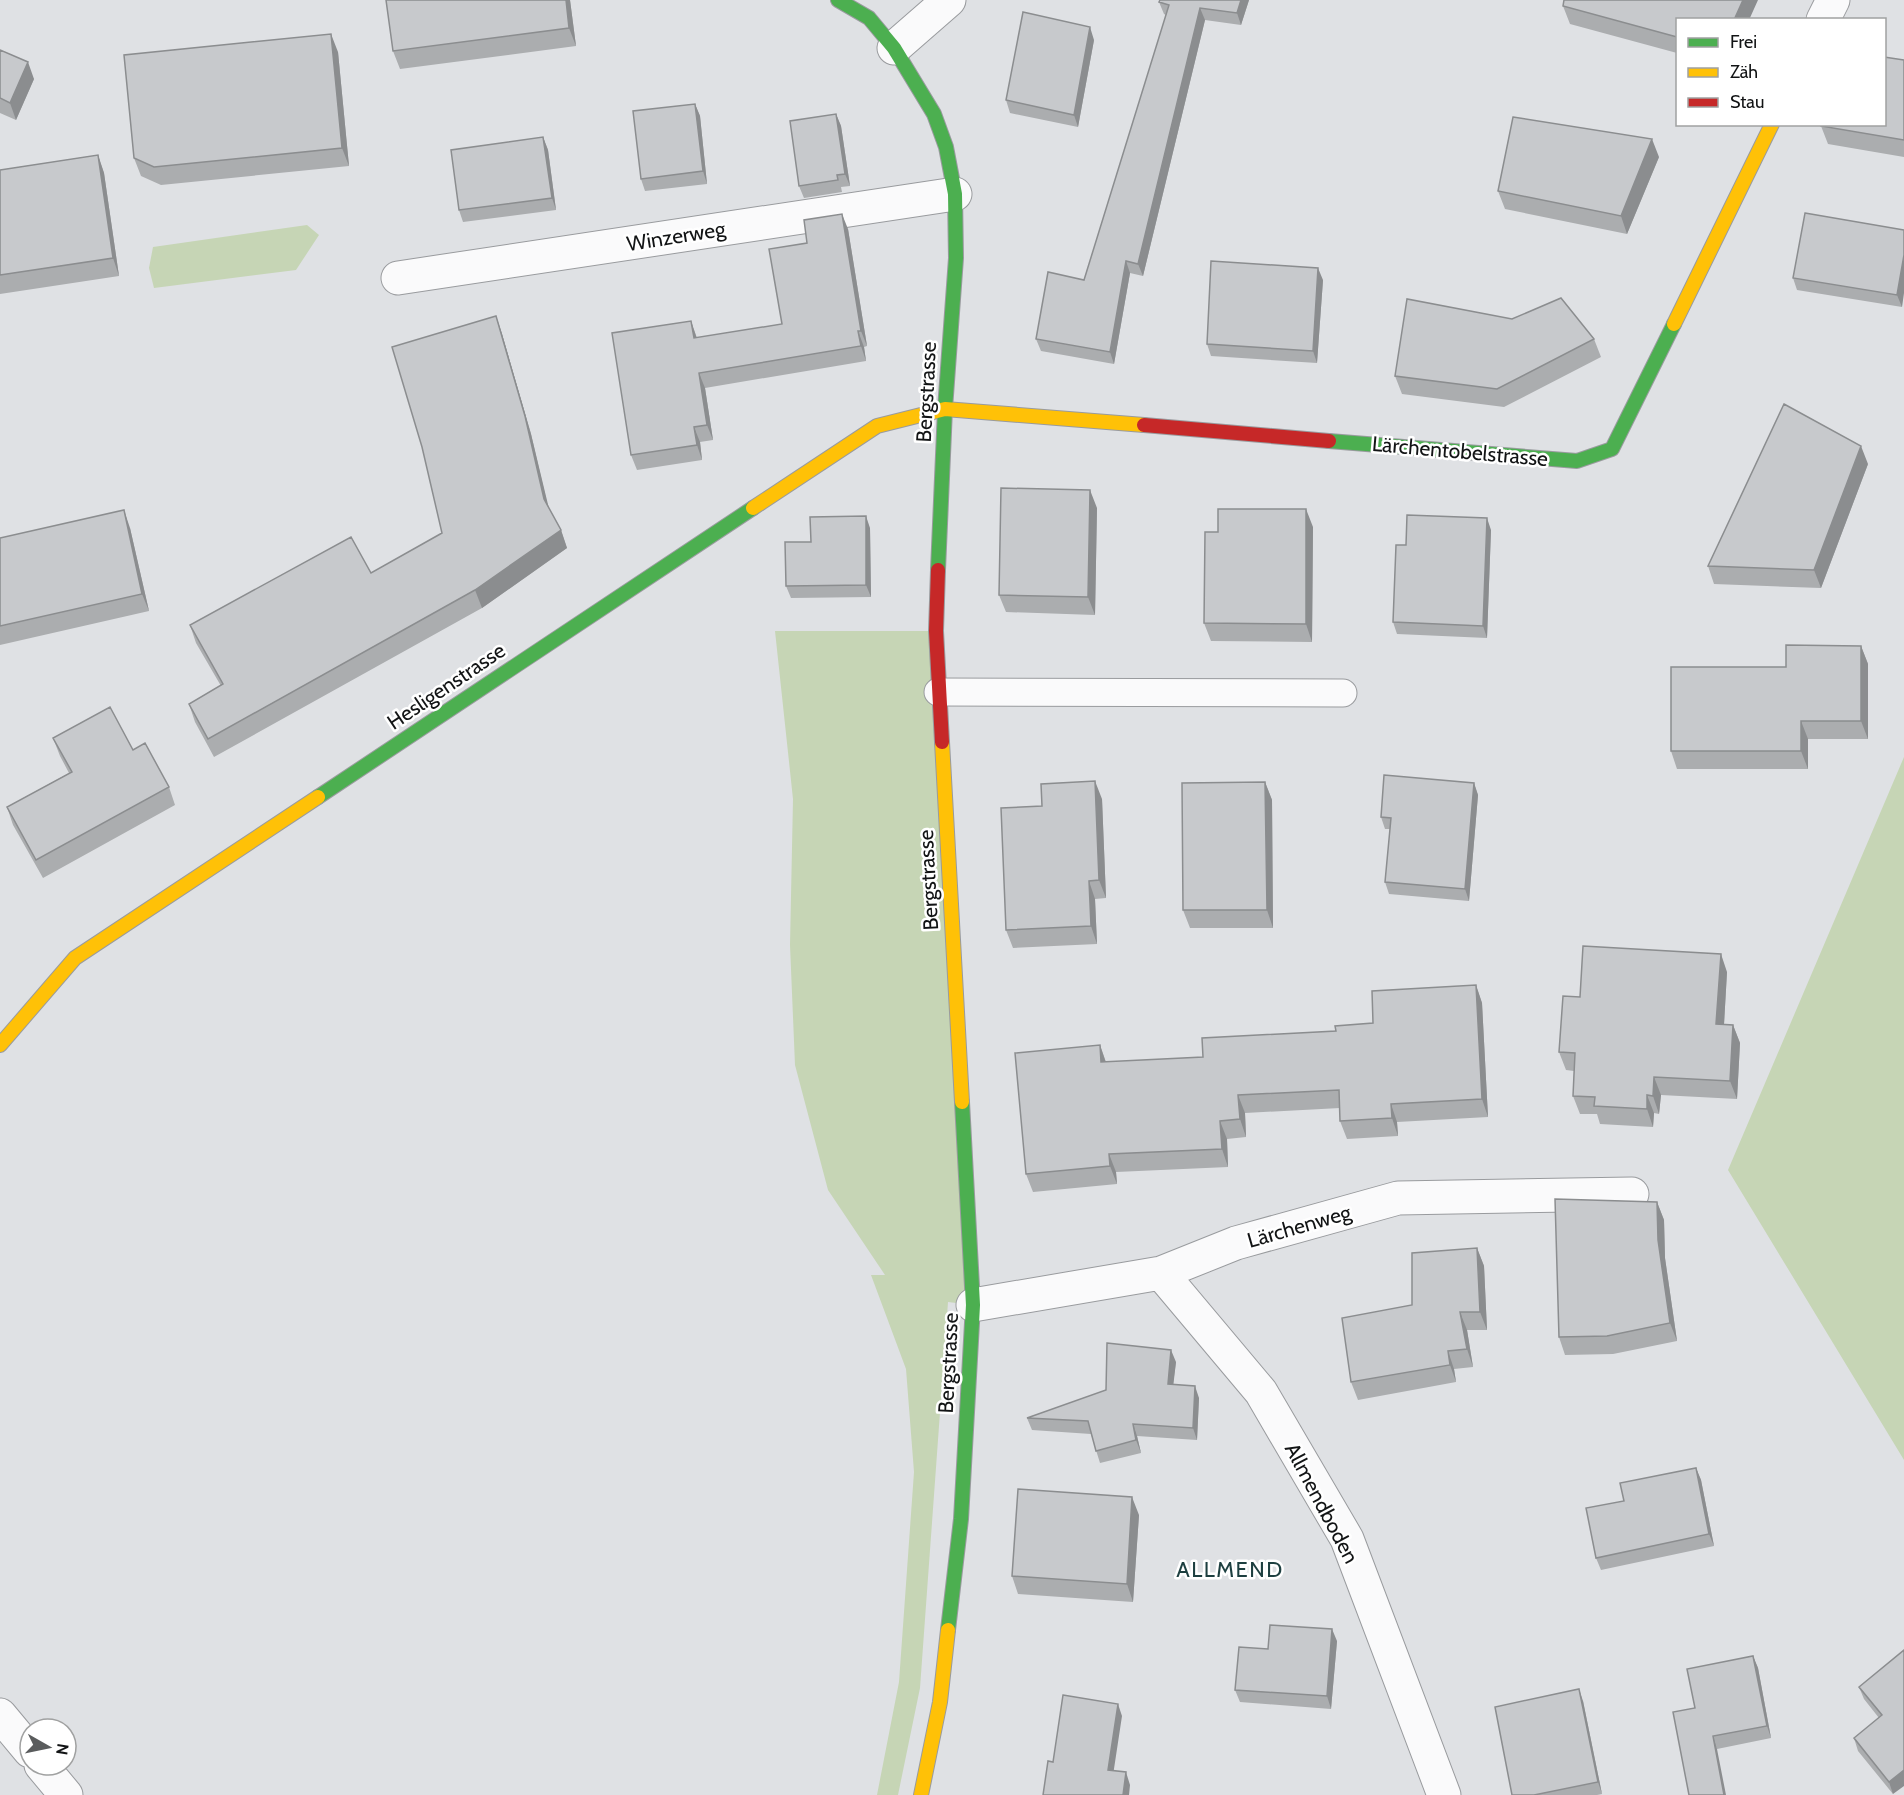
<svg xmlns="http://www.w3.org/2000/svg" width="1904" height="1795" viewBox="0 0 1904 1795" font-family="Cabin,sans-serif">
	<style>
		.green { fill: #c6d5b5 }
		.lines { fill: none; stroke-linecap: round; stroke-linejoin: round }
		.lane-casing { stroke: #999b9e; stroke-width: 29 }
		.street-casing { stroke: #999b9e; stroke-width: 35 }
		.fast-casing { stroke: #999b9e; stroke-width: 16 }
		.slow-casing { stroke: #999b9e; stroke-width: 16 }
		.jam-casing { stroke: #999b9e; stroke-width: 16 }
		.lane { stroke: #fafafb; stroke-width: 27 }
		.street { stroke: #fafafb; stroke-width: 33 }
		.fast { stroke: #4caf50; stroke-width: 14 }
		.slow { stroke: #ffc107; stroke-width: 14 }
		.jam { stroke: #c62828; stroke-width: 14 }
		.wall { fill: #abadaf }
		.shaded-wall { fill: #8b8d8f }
		.building { fill: #c7c9cc; stroke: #8b8d8f; stroke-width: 1.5 }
		.labels { text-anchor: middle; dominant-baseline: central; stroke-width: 5; stroke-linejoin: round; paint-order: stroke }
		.street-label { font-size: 21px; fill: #121415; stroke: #fff }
		.neighbourhood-label { font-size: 22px; letter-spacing: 1.5px; fill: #1d3f40; stroke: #fff }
	</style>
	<rect width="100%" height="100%" fill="#dfe1e4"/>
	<path class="green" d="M 307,225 L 319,235 L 296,270 L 154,288 L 149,268 L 153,247 Z
		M 775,631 L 936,631 L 973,1305 L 948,1302 L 920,1688 L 898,1795 L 877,1795 L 899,1682 L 914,1472 L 906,1369 L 871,1275 L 885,1275 L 828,1190 L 795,1065 L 790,945 L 793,799 Z
		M 1904,757 L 1904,1460 L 1728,1170 Z"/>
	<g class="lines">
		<defs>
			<path id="lane" d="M 938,692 L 1343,693"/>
			<path id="street" d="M 1823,20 L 1833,0
				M 894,48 L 949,0
				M 398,278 L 955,194
				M 1161,1273 L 1261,1392 L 1347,1539 L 1444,1795
				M 973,1305 L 1161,1273 L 1236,1243 L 1398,1198 L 1632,1194
				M 0,1715 L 30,1751
				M 41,1765 L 66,1795"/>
			<path id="fast" d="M 838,0 L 869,18 L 894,48 L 934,114 L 946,147 L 955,194 L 956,258 L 945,409 L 938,570
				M 1329,441 L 1577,461 L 1612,449 L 1674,324
				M 318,797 L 753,508
				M 948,1630 L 961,1519 L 973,1305 L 962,1102"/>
			<path id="slow" d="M 1674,324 L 1772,124
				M 753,508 L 877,426 L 945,409 L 1144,425
				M 942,742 L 962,1102
				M 0,1045 L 75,958 L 318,797
				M 921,1795 L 940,1702 L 948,1630"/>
			<path id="jam" d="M 1144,425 L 1329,441
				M 938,570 L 936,631 L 942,742"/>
		</defs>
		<use href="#lane" class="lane-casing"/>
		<use href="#street" class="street-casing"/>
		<use href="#fast" class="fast-casing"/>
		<use href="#slow" class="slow-casing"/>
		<use href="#jam" class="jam-casing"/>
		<use href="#lane" class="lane"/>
		<use href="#street" class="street"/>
		<use href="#fast" class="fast"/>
		<use href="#slow" class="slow"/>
		<use href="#jam" class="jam"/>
	</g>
	<path class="wall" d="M 386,0 L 570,0 L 576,46 L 400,69 L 393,51 Z
		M 1160,0 L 1249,0 L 1241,25 L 1205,20 L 1143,276 L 1130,273 L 1114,364 L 1041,351 L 1036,339 L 1084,280 L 1166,15 L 1164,14 L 1159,2 Z
		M 1563,6 L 1677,20 L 1677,53 L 1570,24 Z
		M 1094,40 L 1078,127 L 1010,113 L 1006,100 Z
		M 0,50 L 34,79 L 16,120 L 0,113 Z
		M 338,52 L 349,166 L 161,185 L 141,176 L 134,158 Z
		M 1904,60 L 1904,157 L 1828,144 L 1821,126 Z
		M 695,104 L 700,116 L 707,184 L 645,191 L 641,179 Z
		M 836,114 L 841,126 L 850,186 L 841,187 L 842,192 L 804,198 L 799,186 Z
		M 543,137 L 548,150 L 556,210 L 463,222 L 459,210 Z
		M 98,155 L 104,173 L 119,276 L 0,294 L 0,170 Z
		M 1659,157 L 1627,234 L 1505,209 L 1498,191 Z
		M 848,229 L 867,346 L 864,347 L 866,361 L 705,388 L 713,440 L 700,442 L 702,460 L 637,470 L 631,455 L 691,321 L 697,338 L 782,324 L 807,243 Z
		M 1904,230 L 1902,307 L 1797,290 L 1793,278 Z
		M 1323,280 L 1317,363 L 1211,356 L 1207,344 Z
		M 496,316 L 502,334 L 531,434 L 548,507 L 561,530 L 567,548 L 482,608 L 214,757 L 195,722 L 189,704 L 221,686 L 196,643 L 190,625 L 371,573 L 442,533 Z
		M 1594,339 L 1601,357 L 1504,407 L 1402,394 L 1395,376 Z
		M 1868,464 L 1821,588 L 1714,584 L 1708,566 Z
		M 1097,508 L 1095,615 L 1006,612 L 999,595 Z
		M 1313,527 L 1312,642 L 1211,641 L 1204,623 L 1218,532 Z
		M 130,528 L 149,611 L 0,645 L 0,538 Z
		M 870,528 L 871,597 L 791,598 L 786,586 L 811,542 Z
		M 1491,530 L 1487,638 L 1397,634 L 1393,622 L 1406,545 Z
		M 1861,646 L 1868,664 L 1868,739 L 1808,739 L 1808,769 L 1677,769 L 1671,751 L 1786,667 Z
		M 53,738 L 133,750 L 169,787 L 175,805 L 43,878 L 13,825 L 7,807 L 69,773 L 60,756 Z
		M 1265,782 L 1272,800 L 1273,928 L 1190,928 L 1183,910 Z
		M 1474,783 L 1478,795 L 1469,901 L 1389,894 L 1385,882 L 1390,829 L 1385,829 L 1381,817 Z
		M 1102,799 L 1106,898 L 1095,899 L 1097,944 L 1013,948 L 1006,930 L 1042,806 Z
		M 1727,972 L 1724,1024 L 1733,1025 L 1740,1043 L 1737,1099 L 1661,1095 L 1659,1114 L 1654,1113 L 1653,1127 L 1600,1124 L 1597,1114 L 1580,1114 L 1573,1096 L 1574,1071 L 1566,1070 L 1559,1052 Z
		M 1476,985 L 1482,1003 L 1488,1117 L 1397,1122 L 1398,1136 L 1347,1139 L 1340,1121 L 1340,1108 L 1245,1113 L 1246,1137 L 1227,1139 L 1228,1167 L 1116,1172 L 1117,1184 L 1033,1192 L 1026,1174 L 1100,1045 L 1106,1062 L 1203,1057 L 1373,1023 Z
		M 1657,1202 L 1664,1220 L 1665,1258 L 1677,1341 L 1613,1354 L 1565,1355 L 1559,1337 Z
		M 1477,1248 L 1484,1266 L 1487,1330 L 1467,1330 L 1473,1367 L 1454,1369 L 1456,1382 L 1358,1400 L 1351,1382 L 1412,1305 Z
		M 1176,1362 L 1173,1384 L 1199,1398 L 1197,1440 L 1137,1436 L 1141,1453 L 1100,1463 L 1091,1434 L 1032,1430 L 1027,1418 L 1106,1390 Z
		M 1696,1468 L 1701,1480 L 1714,1546 L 1601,1570 L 1596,1558 L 1624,1501 Z
		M 1139,1515 L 1133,1602 L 1018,1594 L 1012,1576 Z
		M 1337,1641 L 1331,1709 L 1240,1702 L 1235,1690 Z
		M 1904,1650 L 1893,1794 L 1858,1751 L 1854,1738 L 1879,1718 L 1864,1699 L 1859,1687 Z
		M 1753,1656 L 1758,1668 L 1771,1738 L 1717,1749 L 1695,1708 Z
		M 1583,1701 L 1602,1794 L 1597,1795 L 1512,1795 Z"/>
	<path class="shaded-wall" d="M 566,0 L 570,0 L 576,46 L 569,28 Z
		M 1241,0 L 1249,0 L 1241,25 L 1237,13 Z
		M 1743,0 L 1758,0 L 1749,20 L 1734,20 Z
		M 1200,8 L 1205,20 L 1143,276 L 1138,264 Z
		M 1090,27 L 1094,40 L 1078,127 L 1074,115 Z
		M 331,34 L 338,52 L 349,166 L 342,148 Z
		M 28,62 L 34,79 L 16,120 L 10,103 Z
		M 695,104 L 700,116 L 707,184 L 703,171 Z
		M 836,114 L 841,126 L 850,186 L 845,174 Z
		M 543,137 L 548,150 L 556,210 L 552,198 Z
		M 1652,139 L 1659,157 L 1627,234 L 1621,216 Z
		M 98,155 L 104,173 L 119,276 L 113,258 Z
		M 842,214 L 848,229 L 867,346 L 861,331 Z
		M 1904,255 L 1904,293 L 1902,307 L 1897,295 Z
		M 1126,261 L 1130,273 L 1114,364 L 1110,352 Z
		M 1318,268 L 1323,280 L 1317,363 L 1313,351 Z
		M 496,316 L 502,334 L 531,434 L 551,517 L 544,499 Z
		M 691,321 L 696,336 L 699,354 L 694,338 Z
		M 858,331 L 864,347 L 866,361 L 861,346 Z
		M 699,373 L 705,388 L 713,440 L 707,425 Z
		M 694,427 L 700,442 L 702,460 L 697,445 Z
		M 1861,446 L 1868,464 L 1821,588 L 1814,570 Z
		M 1090,490 L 1097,508 L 1095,615 L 1088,597 Z
		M 1306,509 L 1313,527 L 1312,642 L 1306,624 Z
		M 124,510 L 130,528 L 149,611 L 142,594 Z
		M 866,516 L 870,528 L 871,597 L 866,585 Z
		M 1487,518 L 1491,530 L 1487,638 L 1483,626 Z
		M 561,530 L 567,548 L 482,608 L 475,590 Z
		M 1861,646 L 1868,664 L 1868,739 L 1861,721 Z
		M 1801,721 L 1808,739 L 1808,769 L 1801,751 Z
		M 1095,781 L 1102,799 L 1106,898 L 1099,880 Z
		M 1265,782 L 1272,800 L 1273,928 L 1267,910 Z
		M 1474,783 L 1478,795 L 1469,901 L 1465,889 Z
		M 1089,881 L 1095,899 L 1097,944 L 1091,926 Z
		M 1721,954 L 1727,972 L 1723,1042 L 1716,1024 Z
		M 1476,985 L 1482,1003 L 1488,1117 L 1482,1099 Z
		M 1733,1025 L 1740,1043 L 1737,1099 L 1730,1081 Z
		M 1100,1045 L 1106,1063 L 1101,1062 Z
		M 1654,1077 L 1661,1095 L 1659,1114 L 1653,1096 Z
		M 1238,1095 L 1245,1113 L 1246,1137 L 1240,1119 Z
		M 1647,1095 L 1654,1113 L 1653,1127 L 1647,1109 Z
		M 1391,1104 L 1397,1122 L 1398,1136 L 1392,1118 Z
		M 1220,1121 L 1227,1139 L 1228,1167 L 1222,1149 Z
		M 1109,1154 L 1116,1172 L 1117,1184 L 1110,1166 Z
		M 1657,1202 L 1664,1220 L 1665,1258 L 1677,1341 L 1670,1323 L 1658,1240 Z
		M 1477,1248 L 1484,1266 L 1487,1330 L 1480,1312 Z
		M 1460,1312 L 1467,1330 L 1473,1367 L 1467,1349 Z
		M 1171,1350 L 1176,1362 L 1172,1396 L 1168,1384 Z
		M 1448,1351 L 1454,1369 L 1456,1382 L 1450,1365 Z
		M 1195,1386 L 1199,1398 L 1197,1440 L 1193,1428 Z
		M 1133,1424 L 1137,1436 L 1141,1453 L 1136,1440 Z
		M 1696,1468 L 1701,1480 L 1714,1546 L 1709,1534 Z
		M 1132,1497 L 1139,1515 L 1133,1602 L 1127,1584 Z
		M 1332,1629 L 1337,1641 L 1331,1709 L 1327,1696 Z
		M 1753,1656 L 1758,1668 L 1771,1738 L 1767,1726 Z
		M 1579,1689 L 1583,1701 L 1602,1794 L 1598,1782 Z
		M 1118,1704 L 1122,1716 L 1112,1782 L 1108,1770 Z
		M 1713,1736 L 1717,1749 L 1726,1795 L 1724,1795 Z
		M 1904,1770 L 1904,1786 L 1893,1794 L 1889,1782 Z
		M 1126,1772 L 1130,1785 L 1129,1795 L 1123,1795 Z"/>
	<path class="building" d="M 386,0 L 566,0 L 569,28 L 393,51 Z
		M 1160,0 L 1241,0 L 1237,13 L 1200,8 L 1138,264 L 1126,261 L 1110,352 L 1036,339 L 1048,272 L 1084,280 L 1169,5 L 1159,2 Z
		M 1564,0 L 1743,0 L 1734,20 L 1677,20 L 1677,37 L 1563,6 Z
		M 1023,12 L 1090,27 L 1074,115 L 1006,100 Z
		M 331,34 L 342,148 L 154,167 L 134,158 L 124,55 Z
		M 0,50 L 28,62 L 10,103 L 0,98 Z
		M 1884,57 L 1904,60 L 1904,140 L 1821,126 L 1822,124 L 1884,124 Z
		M 695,104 L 703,171 L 641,179 L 633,111 Z
		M 836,114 L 845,174 L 837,175 L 838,180 L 799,186 L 790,121 Z
		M 1513,117 L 1652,139 L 1621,216 L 1498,191 Z
		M 543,137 L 552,198 L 459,210 L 451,150 Z
		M 98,155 L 113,258 L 0,275 L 0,170 Z
		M 1805,213 L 1904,230 L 1904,255 L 1897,295 L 1793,278 Z
		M 842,214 L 861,331 L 858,331 L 861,346 L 699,373 L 707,425 L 694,427 L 697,445 L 631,455 L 612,333 L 691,321 L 694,338 L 782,324 L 769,249 L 807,243 L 804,220 Z
		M 1211,261 L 1318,268 L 1313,351 L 1207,344 Z
		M 1561,298 L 1594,339 L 1497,389 L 1395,376 L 1407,299 L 1512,319 Z
		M 496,316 L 525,416 L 544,499 L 561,530 L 475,590 L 208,739 L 189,704 L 223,684 L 190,625 L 351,537 L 371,573 L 442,533 L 422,447 L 392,347 Z
		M 1784,404 L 1861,446 L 1814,570 L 1708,566 Z
		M 1001,488 L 1090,490 L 1088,597 L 999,595 Z
		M 1218,509 L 1306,509 L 1306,624 L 1204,623 L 1205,532 L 1218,532 Z
		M 124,510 L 142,594 L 0,626 L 0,538 Z
		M 1407,515 L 1487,518 L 1483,626 L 1393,622 L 1396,545 L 1406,545 Z
		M 866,516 L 866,585 L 786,586 L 785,542 L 811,542 L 810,517 Z
		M 1786,645 L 1861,646 L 1861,721 L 1801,721 L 1801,751 L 1671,751 L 1671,667 L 1786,667 Z
		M 110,707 L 133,750 L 145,743 L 169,787 L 36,860 L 7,807 L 72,772 L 53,738 Z
		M 1384,775 L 1474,783 L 1465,889 L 1385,882 L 1391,818 L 1381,817 Z
		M 1095,781 L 1099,880 L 1089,881 L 1091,926 L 1006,930 L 1001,808 L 1042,806 L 1041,784 Z
		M 1265,782 L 1267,910 L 1183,910 L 1182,783 Z
		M 1583,946 L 1721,954 L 1716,1024 L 1733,1025 L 1730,1081 L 1654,1077 L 1653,1096 L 1647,1095 L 1647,1109 L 1594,1106 L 1595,1097 L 1573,1096 L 1575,1053 L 1559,1052 L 1563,996 L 1580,997 Z
		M 1476,985 L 1482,1099 L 1391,1104 L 1392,1118 L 1340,1121 L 1339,1090 L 1238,1095 L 1240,1119 L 1220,1121 L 1222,1149 L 1109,1154 L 1110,1166 L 1026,1174 L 1015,1053 L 1100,1045 L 1101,1062 L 1203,1057 L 1202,1038 L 1336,1031 L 1335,1026 L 1373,1023 L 1372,991 Z
		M 1555,1199 L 1657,1202 L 1658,1240 L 1670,1323 L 1607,1336 L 1559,1337 Z
		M 1477,1248 L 1480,1312 L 1460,1312 L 1467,1349 L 1448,1351 L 1450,1365 L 1351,1382 L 1342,1318 L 1412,1305 L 1412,1253 Z
		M 1107,1343 L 1171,1350 L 1168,1384 L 1195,1386 L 1193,1428 L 1133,1424 L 1136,1440 L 1096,1451 L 1088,1421 L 1027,1418 L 1106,1390 Z
		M 1696,1468 L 1709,1534 L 1596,1558 L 1586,1508 L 1624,1501 L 1620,1483 Z
		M 1018,1489 L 1132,1497 L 1127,1584 L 1012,1576 Z
		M 1270,1625 L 1332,1629 L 1327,1696 L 1235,1690 L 1239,1647 L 1268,1649 Z
		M 1904,1650 L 1904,1770 L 1889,1782 L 1854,1738 L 1882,1715 L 1859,1687 Z
		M 1753,1656 L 1767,1726 L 1713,1736 L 1724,1795 L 1689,1795 L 1673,1712 L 1695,1708 L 1687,1669 Z
		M 1579,1689 L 1598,1782 L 1534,1795 L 1512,1795 L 1495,1707 Z
		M 1063,1695 L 1118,1704 L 1108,1770 L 1126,1772 L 1123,1795 L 1043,1795 L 1048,1761 L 1053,1762 Z"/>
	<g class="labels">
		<g class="street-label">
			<text transform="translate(676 236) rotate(-9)">Winzerweg</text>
			<text transform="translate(926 392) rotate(-87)">Bergstrasse</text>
			<text transform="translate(1460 451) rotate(5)">Lärchentobelstrasse</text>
			<text transform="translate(446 686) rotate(-34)">Hesligenstrasse</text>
			<text transform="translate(928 880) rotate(-93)">Bergstrasse</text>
			<text transform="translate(1299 1226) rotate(-16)">Lärchenweg</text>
			<text transform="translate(948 1363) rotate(-87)">Bergstrasse</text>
			<text transform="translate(1322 1503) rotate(62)">Allmendboden</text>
		</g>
		<g class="neighbourhood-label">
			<text x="1230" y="1569">ALLMEND</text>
		</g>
	</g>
	<rect x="1676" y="18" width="210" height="108" fill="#ffffff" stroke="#a0a1a1" stroke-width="1.5"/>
	<rect x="1688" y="38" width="30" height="9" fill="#4caf50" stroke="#a0a1a1" stroke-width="1.5"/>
	<text x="1730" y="48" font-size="18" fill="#121415">Frei</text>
	<rect x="1688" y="68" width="30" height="9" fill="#ffc107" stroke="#a0a1a1" stroke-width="1.5"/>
	<text x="1730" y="78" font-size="18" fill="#121415">Zäh</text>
	<rect x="1688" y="98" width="30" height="9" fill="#c62828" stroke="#a0a1a1" stroke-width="1.5"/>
	<text x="1730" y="108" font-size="18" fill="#121415">Stau</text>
	<g transform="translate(48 1747) rotate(99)"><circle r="28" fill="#ffffff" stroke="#a0a1a1" stroke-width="1.5"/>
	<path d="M0-4.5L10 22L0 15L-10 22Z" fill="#5a5c5d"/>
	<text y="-9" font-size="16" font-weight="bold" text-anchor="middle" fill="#121415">N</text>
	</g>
</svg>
